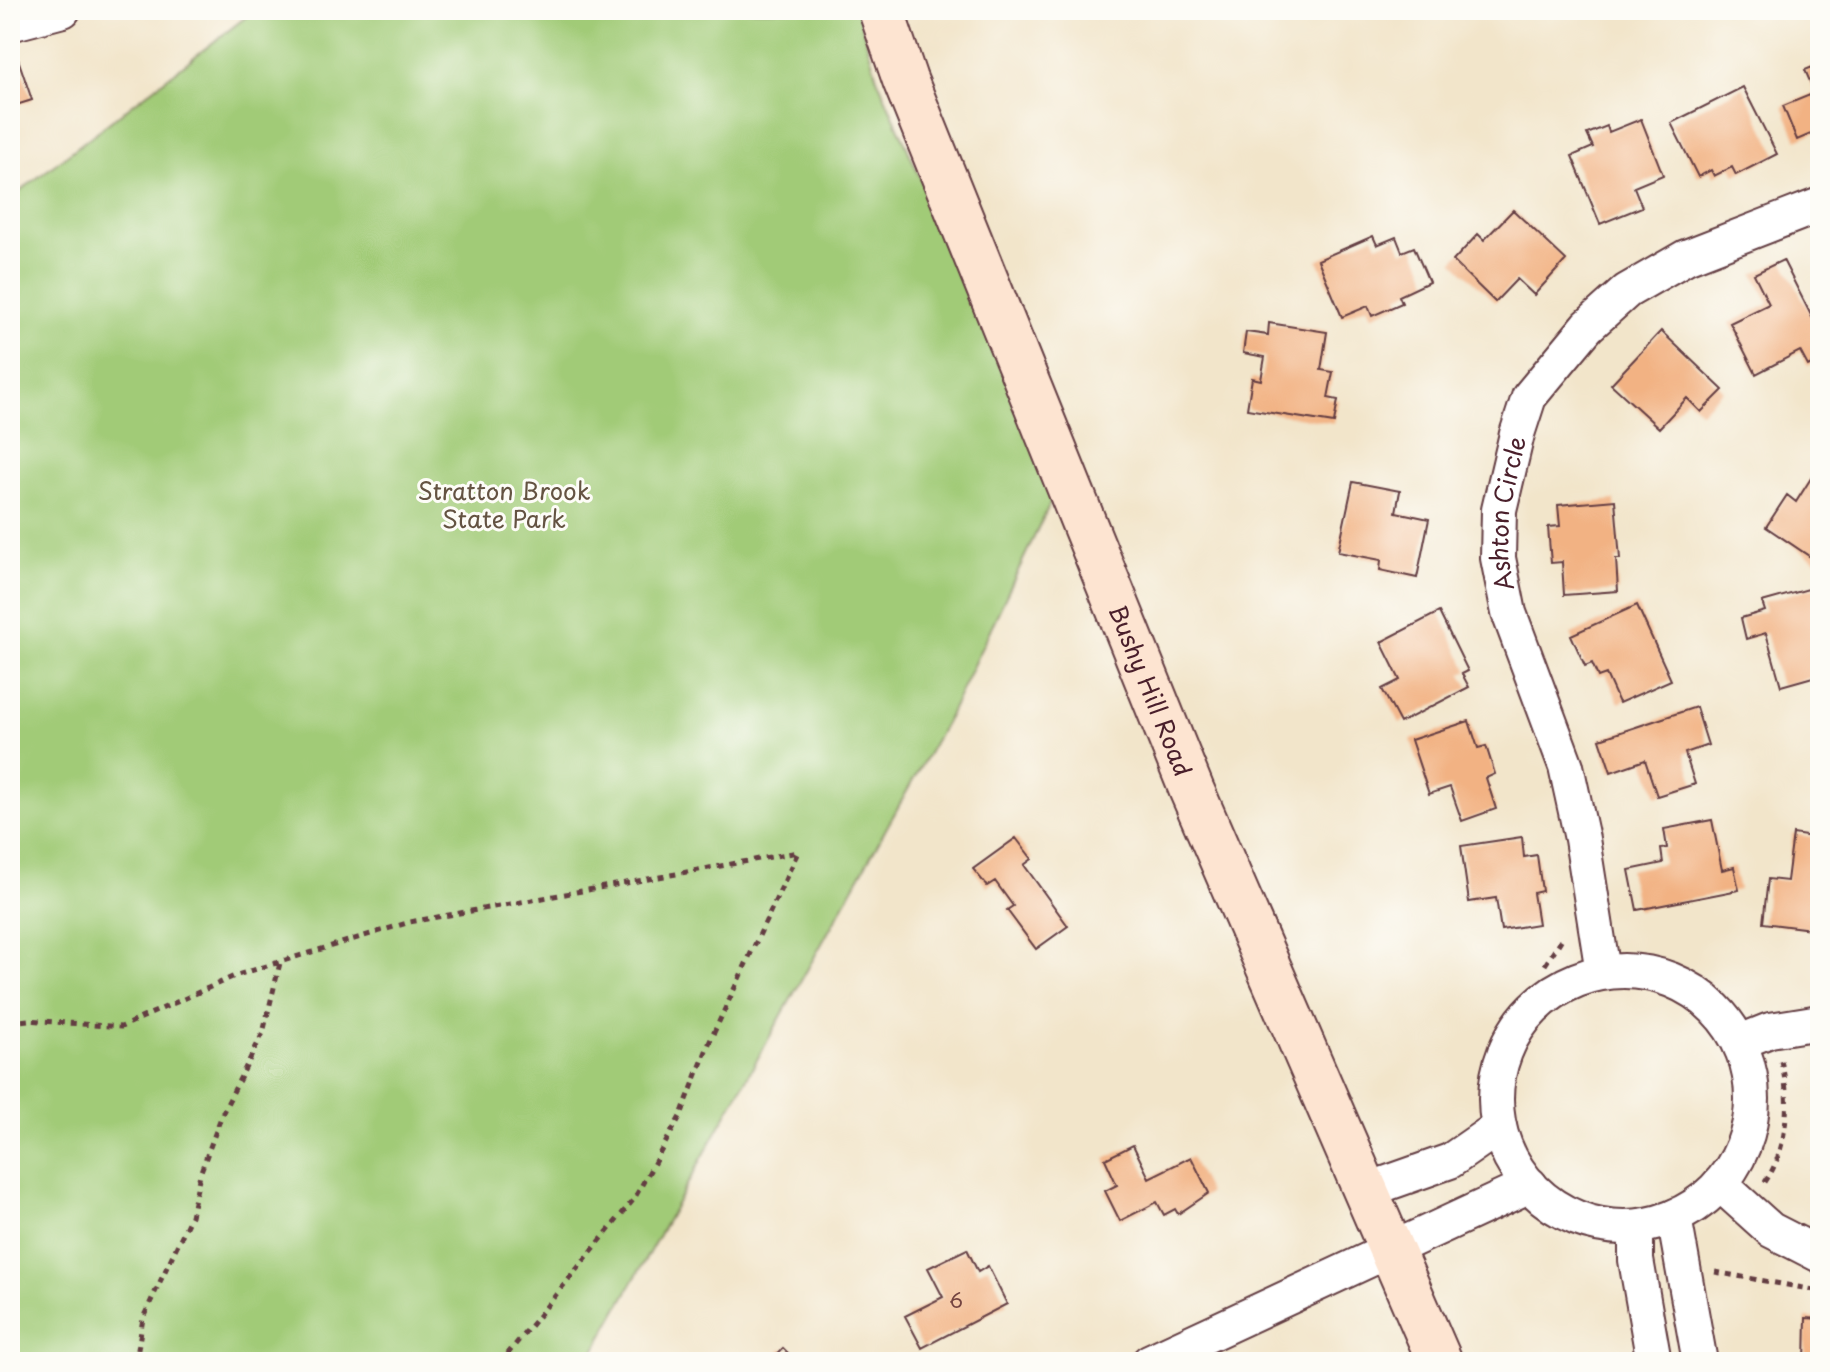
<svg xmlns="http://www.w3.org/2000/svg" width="1830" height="1372" viewBox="0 0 1830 1372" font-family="'Playpen Sans',sans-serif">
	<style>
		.green { fill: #a1cb77; stroke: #767551; stroke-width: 2 }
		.building { fill: #f2b283 }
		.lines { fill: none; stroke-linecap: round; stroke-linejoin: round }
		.street-casing { stroke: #633d43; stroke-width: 38 }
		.secondary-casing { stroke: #633d43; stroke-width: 48 }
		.path { stroke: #633d43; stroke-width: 5; stroke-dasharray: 6 6; stroke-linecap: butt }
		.street { stroke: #fff; stroke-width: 34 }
		.secondary { stroke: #fde4d1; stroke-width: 44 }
		.labels { text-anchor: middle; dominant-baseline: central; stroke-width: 6; stroke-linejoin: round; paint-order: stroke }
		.number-label { font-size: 20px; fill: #744441 }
		.park-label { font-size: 24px; fill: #645342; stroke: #fdfcf7 }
		.street-label { font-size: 24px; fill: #4a1f2b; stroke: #fdfcf7 }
	</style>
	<rect width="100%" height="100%" fill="#fdfcf7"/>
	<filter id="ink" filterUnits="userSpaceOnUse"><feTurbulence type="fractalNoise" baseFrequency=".0125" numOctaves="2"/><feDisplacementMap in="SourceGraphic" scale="16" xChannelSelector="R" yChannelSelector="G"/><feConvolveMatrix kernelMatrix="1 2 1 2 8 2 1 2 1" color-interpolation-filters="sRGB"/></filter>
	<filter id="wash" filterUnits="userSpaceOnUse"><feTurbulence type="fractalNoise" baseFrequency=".006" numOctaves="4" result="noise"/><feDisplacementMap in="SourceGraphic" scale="32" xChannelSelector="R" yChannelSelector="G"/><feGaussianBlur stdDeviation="1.8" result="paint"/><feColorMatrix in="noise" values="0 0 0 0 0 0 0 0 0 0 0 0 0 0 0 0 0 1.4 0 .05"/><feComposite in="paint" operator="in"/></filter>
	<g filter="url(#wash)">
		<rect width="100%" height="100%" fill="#f2e5ca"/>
		<path class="green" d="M 255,10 L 857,10 L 877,78 L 928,196 L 994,322 L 1055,493 L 949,716 L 588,1362 L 10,1362 L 10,199 Z"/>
		<g id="blocks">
			<path class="building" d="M 18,59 L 32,100 L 10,107 L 10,61 Z
				M 1820,64 L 1820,130 L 1797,140 L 1783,106 L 1815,93 L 1805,70 Z
				M 1743,87 L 1777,154 L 1736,175 L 1732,167 L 1714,176 L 1711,170 L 1698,177 L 1671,123 Z
				M 1641,119 L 1663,175 L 1634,187 L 1642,207 L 1600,224 L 1572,156 L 1593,147 L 1587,134 L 1607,126 L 1609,132 Z
				M 1513,210 L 1566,260 L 1534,295 L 1517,279 L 1495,302 L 1453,261 L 1478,234 L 1484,240 Z
				M 1373,236 L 1377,245 L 1396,237 L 1402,252 L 1414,247 L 1429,282 L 1399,296 L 1402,303 L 1372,316 L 1368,306 L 1342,317 L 1318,260 Z
				M 1783,260 L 1820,333 L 1820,360 L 1808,366 L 1800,351 L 1756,374 L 1730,323 L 1769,304 L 1754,274 Z
				M 1269,323 L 1327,332 L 1321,370 L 1333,372 L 1328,398 L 1338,400 L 1334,423 L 1247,409 L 1252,378 L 1261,380 L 1265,357 L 1243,353 L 1246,332 L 1268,335 Z
				M 1661,331 L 1723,390 L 1701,412 L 1687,398 L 1659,428 L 1611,384 Z
				M 1820,464 L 1820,559 L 1818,562 L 1766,527 L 1787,495 L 1796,502 Z
				M 1353,482 L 1400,491 L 1396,512 L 1429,519 L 1417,578 L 1380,570 L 1381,560 L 1338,552 Z
				M 1615,500 L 1620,559 L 1616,559 L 1618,591 L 1564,595 L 1562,562 L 1551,563 L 1548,527 L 1560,526 L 1558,505 Z
				M 1819,586 L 1820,675 L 1781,686 L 1766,633 L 1746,639 L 1741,618 L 1765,611 L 1762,602 Z
				M 1637,605 L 1671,680 L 1619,703 L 1606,674 L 1598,677 L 1592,663 L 1585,666 L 1571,635 Z
				M 1439,612 L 1468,671 L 1462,674 L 1469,687 L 1400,723 L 1382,689 L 1400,680 L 1381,642 Z
				M 1696,707 L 1708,745 L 1685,753 L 1695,784 L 1657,796 L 1645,760 L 1611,772 L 1600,739 Z
				M 1469,721 L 1478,748 L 1486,746 L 1495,774 L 1486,778 L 1496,809 L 1462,821 L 1450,787 L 1429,794 L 1411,740 Z
				M 1712,820 L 1722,870 L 1734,867 L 1739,890 L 1637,910 L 1629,870 L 1663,863 L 1661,849 L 1667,848 L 1664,829 Z
				M 1793,834 L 1819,838 L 1816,859 L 1820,859 L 1820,930 L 1763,923 L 1768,879 L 1787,881 Z
				M 1522,837 L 1524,857 L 1537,855 L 1542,891 L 1533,893 L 1538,924 L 1501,930 L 1496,898 L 1469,902 L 1461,846 Z
				M 1016,838 L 1032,859 L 1024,865 L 1068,926 L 1036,949 L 1007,910 L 1013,906 L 995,881 L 987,886 L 973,869 Z
				M 1133,1145 L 1149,1178 L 1191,1157 L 1209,1193 L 1178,1214 L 1175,1209 L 1164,1215 L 1157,1202 L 1120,1221 L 1105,1191 L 1117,1185 L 1105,1159 Z
				M 967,1249 L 978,1272 L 988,1266 L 1007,1304 L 922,1348 L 905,1316 L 943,1297 L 928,1268 Z
				M 1806,1318 L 1820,1319 L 1820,1362 L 1805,1362 Z
				M 783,1348 L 797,1362 L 770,1362 Z"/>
		</g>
	</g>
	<g filter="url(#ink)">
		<use href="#blocks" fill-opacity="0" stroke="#633d43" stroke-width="2"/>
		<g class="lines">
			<defs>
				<g id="street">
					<path d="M 10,24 L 63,10"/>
					<circle cx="1624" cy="1099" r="128"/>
					<path id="s1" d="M 1603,972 L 1582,839 L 1566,766 L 1509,613 L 1498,558 L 1499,510 L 1517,434 L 1529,397 L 1588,326 L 1627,291 L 1686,257 L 1820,205"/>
					<path d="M 1740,1042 L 1770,1030 L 1820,1022"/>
					<path d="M 1720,1184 L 1771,1230 L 1820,1255"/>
					<path d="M 1365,1191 L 1450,1161 L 1499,1127"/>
					<path d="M 1674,1217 L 1700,1362"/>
					<path d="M 1636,1227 L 1636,1260 L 1654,1362"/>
					<path d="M 1149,1362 L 1530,1185"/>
				</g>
				<g id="secondary">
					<path id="s2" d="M 881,10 L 905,80 L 1192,791 L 1440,1362"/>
				</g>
			</defs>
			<use href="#street" class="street-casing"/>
			<use href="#secondary" class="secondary-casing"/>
			<path class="path" d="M 1545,965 L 1563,937
				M 10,1022 L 28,1020 L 121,1027 L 237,975 L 410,922 L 798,852 L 710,1041 L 681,1115 L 634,1199 L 501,1362
				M 1765,1182 C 1788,1150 1791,1098 1781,1061
				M 1715,1272 L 1820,1291
				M 136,1362 L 143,1318 L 191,1216 L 200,1174 L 223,1112 L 263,1033 L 280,963"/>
			<use href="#street" class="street"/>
			<use href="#secondary" class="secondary"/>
		</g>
	</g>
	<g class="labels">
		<g class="number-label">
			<text x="956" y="1300">6</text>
		</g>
		<g class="park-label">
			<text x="504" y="490">Stratton Brook<tspan x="504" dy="28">State Park</tspan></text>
		</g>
		<g class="street-label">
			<text stroke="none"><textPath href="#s1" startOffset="474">Ashton Circle</textPath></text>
			<text stroke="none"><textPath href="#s2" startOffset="732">Bushy Hill Road</textPath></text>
		</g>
	</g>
	<rect width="1830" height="1372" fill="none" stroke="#fdfcf7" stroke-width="40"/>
</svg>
